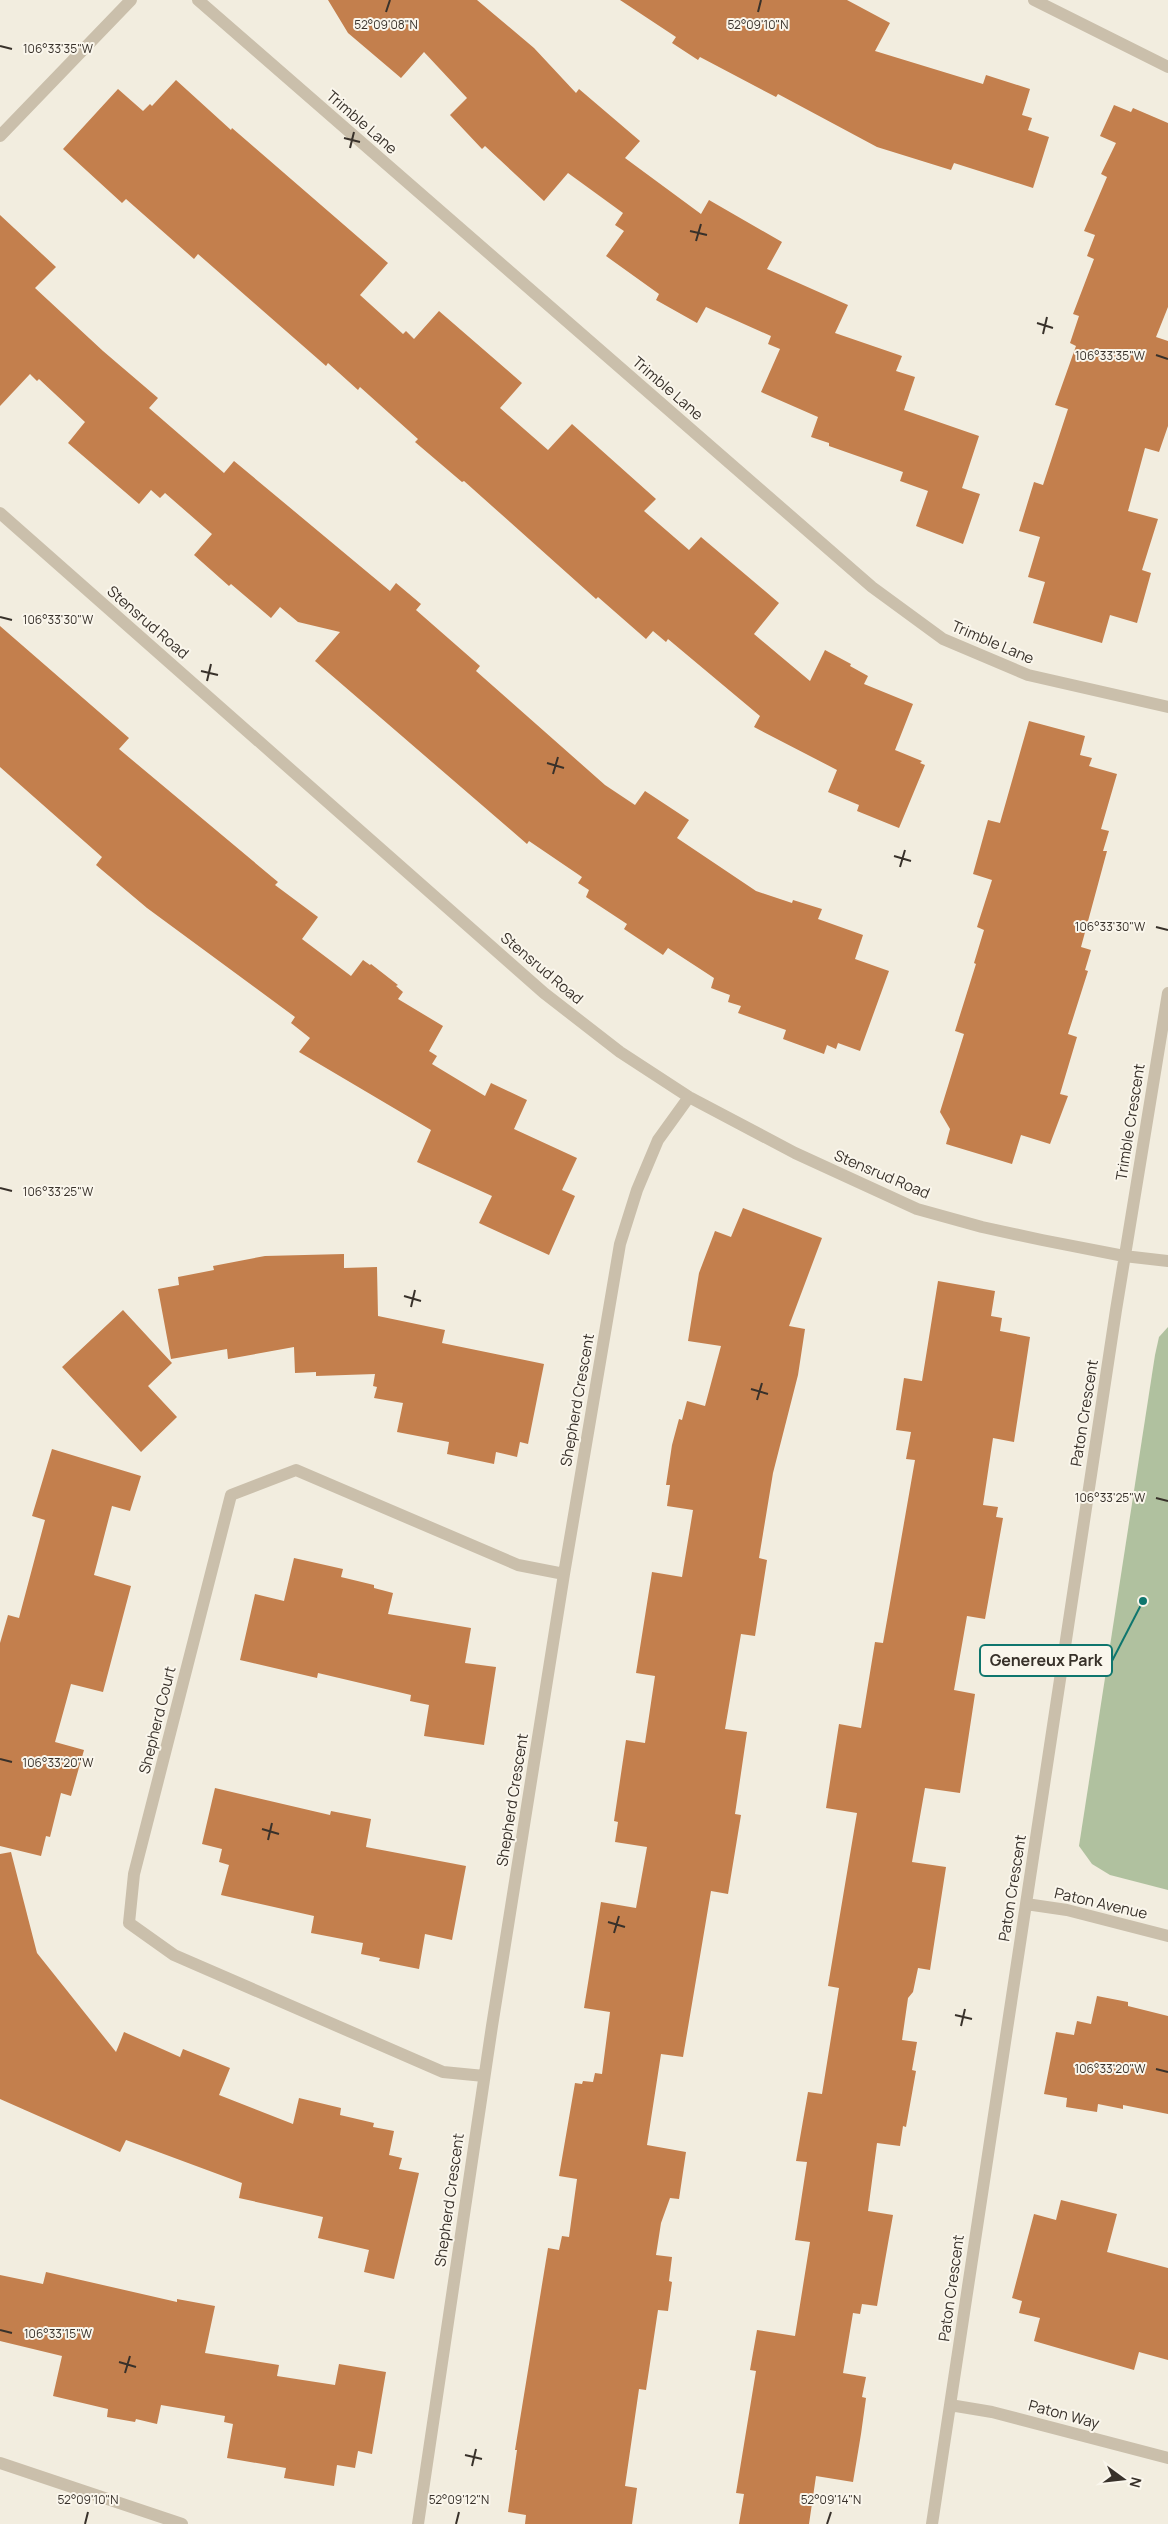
<svg xmlns="http://www.w3.org/2000/svg" width="1168" height="2524" viewBox="0 0 1168 2524" font-family="Manrope,sans-serif">
	<style>
		.green { fill: #b0c19f }
		.building { fill: #c37f4d }
		.lines { fill: none; stroke-linecap: round; stroke-linejoin: round }
		.minor { stroke: #cabfab; stroke-width: 12 }
		.ticks { fill: none; stroke: #38312a; stroke-width: 2 }
		.labels { text-anchor: middle; dominant-baseline: central; stroke-width: 4; stroke-linejoin: round; paint-order: stroke }
		.street-label { font-size: 15px; fill: #38312a; stroke: #faf6ec }
		.ticks-label { font-size: 12px; text-anchor: middle; fill: #38312a; stroke: #faf6ec; stroke-width: 4; stroke-linejoin: round; paint-order: stroke }
		.leader { fill: none; stroke: #0f766e; stroke-width: 2 }
		.callout-dot { fill: #0f766e; stroke: #faf6ec; stroke-width: 2 }
		.callout { fill: #faf6ec; stroke: #0f766e; stroke-width: 2 }
		.callout-label { font-size: 16px; text-anchor: middle; font-weight: bold; fill: #38312a }
	</style>
	<rect width="100%" height="100%" fill="#f2eddf"/>
	<path class="green" d="M 1168,1327 L 1168,1890 L 1110,1875 L 1092,1864 L 1079,1846 L 1155,1355 L 1159,1337 Z"/>
	<path class="building" d="M 328,0 L 477,0 L 534,48 L 576,93 L 579,89 L 640,141 L 625,158 L 701,214 L 709,200 L 782,242 L 767,269 L 848,305 L 835,333 L 902,356 L 896,371 L 915,377 L 904,410 L 979,436 L 962,488 L 980,494 L 963,544 L 916,526 L 928,491 L 900,481 L 903,472 L 829,446 L 829,443 L 811,437 L 818,417 L 761,392 L 780,349 L 768,344 L 771,336 L 706,307 L 697,323 L 656,300 L 659,294 L 606,256 L 624,231 L 615,225 L 623,213 L 568,173 L 544,201 L 485,146 L 482,149 L 450,115 L 467,98 L 424,52 L 401,78 L 348,33 Z
		M 620,0 L 847,0 L 890,23 L 875,51 L 983,84 L 986,75 L 1030,89 L 1022,115 L 1032,118 L 1028,130 L 1049,137 L 1033,188 L 954,163 L 951,170 L 877,147 L 778,94 L 776,97 L 700,57 L 698,60 L 672,43 L 676,37 Z
		M 176,80 L 231,130 L 232,128 L 388,263 L 360,295 L 403,334 L 406,331 L 414,339 L 439,311 L 522,383 L 500,408 L 548,450 L 572,424 L 656,499 L 644,511 L 689,550 L 701,537 L 779,603 L 754,634 L 810,681 L 825,650 L 851,664 L 850,666 L 868,676 L 864,684 L 913,704 L 895,750 L 922,761 L 920,763 L 925,765 L 899,828 L 857,811 L 859,805 L 828,792 L 837,770 L 754,727 L 760,716 L 668,639 L 666,642 L 653,631 L 646,639 L 598,597 L 596,599 L 464,481 L 462,482 L 415,442 L 418,439 L 360,387 L 358,390 L 328,363 L 326,366 L 198,254 L 194,259 L 126,199 L 122,203 L 63,149 L 118,89 L 143,111 L 150,104 L 152,106 Z
		M 1114,105 L 1131,112 L 1133,108 L 1168,123 L 1168,307 L 1156,337 L 1168,341 L 1168,426 L 1159,452 L 1145,448 L 1128,511 L 1158,519 L 1142,570 L 1151,573 L 1137,623 L 1110,615 L 1102,643 L 1033,623 L 1045,582 L 1028,577 L 1040,537 L 1019,531 L 1034,482 L 1043,485 L 1068,409 L 1055,405 L 1076,346 L 1070,343 L 1079,316 L 1073,314 L 1094,259 L 1087,256 L 1095,235 L 1084,231 L 1107,177 L 1101,174 L 1116,143 L 1100,136 Z
		M 0,215 L 56,267 L 35,288 L 103,351 L 158,398 L 149,408 L 224,473 L 234,461 L 390,591 L 396,583 L 421,604 L 416,610 L 480,666 L 476,671 L 605,785 L 635,805 L 645,791 L 689,820 L 677,838 L 756,891 L 792,903 L 793,900 L 822,909 L 818,919 L 863,935 L 855,959 L 889,971 L 860,1051 L 838,1043 L 836,1049 L 827,1045 L 824,1054 L 783,1039 L 786,1030 L 738,1013 L 741,1006 L 728,1002 L 730,995 L 711,988 L 714,978 L 668,948 L 663,955 L 624,929 L 627,924 L 586,897 L 589,890 L 578,883 L 582,877 L 529,841 L 527,844 L 315,661 L 340,632 L 298,622 L 280,607 L 271,618 L 231,584 L 229,586 L 194,555 L 212,534 L 165,493 L 160,498 L 151,490 L 139,504 L 68,443 L 85,422 L 39,379 L 37,381 L 30,374 L 0,406 Z
		M 0,626 L 129,738 L 119,749 L 278,882 L 275,885 L 318,917 L 302,939 L 351,976 L 363,960 L 370,965 L 371,964 L 398,985 L 396,986 L 403,992 L 398,999 L 443,1026 L 429,1051 L 437,1056 L 432,1064 L 485,1096 L 491,1083 L 527,1100 L 514,1129 L 577,1158 L 562,1190 L 575,1196 L 549,1255 L 479,1223 L 492,1196 L 417,1162 L 431,1130 L 299,1052 L 310,1038 L 291,1023 L 295,1017 L 147,908 L 96,865 L 102,857 L 0,767 Z
		M 1029,721 L 1085,736 L 1080,755 L 1092,758 L 1089,766 L 1117,774 L 1101,829 L 1109,831 L 1103,851 L 1107,851 L 1081,947 L 1091,950 L 1085,970 L 1088,971 L 1068,1034 L 1077,1037 L 1060,1094 L 1068,1096 L 1050,1144 L 1021,1135 L 1012,1164 L 946,1144 L 950,1129 L 940,1112 L 964,1034 L 955,1031 L 976,964 L 974,963 L 984,930 L 977,927 L 992,880 L 973,874 L 988,820 L 1000,823 Z
		M 743,1208 L 822,1238 L 789,1326 L 805,1329 L 798,1375 L 773,1473 L 759,1558 L 767,1560 L 755,1636 L 741,1634 L 725,1729 L 747,1732 L 735,1814 L 741,1815 L 728,1894 L 711,1891 L 683,2057 L 661,2054 L 647,2145 L 686,2152 L 679,2199 L 670,2198 L 661,2223 L 656,2255 L 672,2257 L 669,2281 L 672,2282 L 668,2311 L 658,2310 L 646,2390 L 639,2389 L 625,2486 L 637,2488 L 632,2524 L 525,2524 L 526,2515 L 508,2512 L 517,2450 L 515,2450 L 548,2248 L 559,2250 L 562,2236 L 569,2237 L 577,2179 L 559,2176 L 575,2083 L 582,2084 L 583,2081 L 593,2082 L 595,2073 L 602,2074 L 610,2012 L 584,2008 L 601,1902 L 636,1908 L 647,1847 L 615,1842 L 618,1822 L 614,1821 L 626,1740 L 645,1743 L 655,1676 L 636,1673 L 652,1572 L 682,1577 L 693,1510 L 667,1506 L 670,1485 L 666,1485 L 672,1445 L 679,1419 L 682,1420 L 687,1401 L 705,1406 L 721,1346 L 688,1341 L 699,1273 L 715,1231 L 731,1237 Z
		M 344,1254 L 344,1268 L 377,1267 L 378,1316 L 445,1330 L 442,1343 L 544,1364 L 528,1444 L 520,1442 L 517,1457 L 496,1452 L 494,1464 L 447,1454 L 449,1442 L 397,1432 L 403,1403 L 374,1398 L 377,1387 L 373,1386 L 375,1374 L 316,1376 L 316,1372 L 295,1373 L 294,1347 L 228,1359 L 227,1349 L 171,1359 L 158,1289 L 179,1285 L 178,1277 L 214,1270 L 213,1266 L 265,1256 Z
		M 938,1281 L 995,1291 L 991,1316 L 1002,1318 L 1000,1331 L 1030,1337 L 1014,1442 L 993,1438 L 983,1505 L 998,1507 L 996,1517 L 1003,1518 L 985,1619 L 967,1616 L 954,1690 L 975,1694 L 960,1793 L 925,1788 L 912,1862 L 946,1867 L 930,1970 L 918,1968 L 913,1992 L 908,1998 L 902,2040 L 917,2042 L 912,2070 L 916,2071 L 906,2127 L 903,2126 L 900,2146 L 877,2143 L 868,2211 L 893,2215 L 877,2306 L 862,2304 L 860,2314 L 853,2313 L 843,2373 L 866,2377 L 862,2397 L 866,2398 L 861,2434 L 853,2482 L 816,2476 L 809,2524 L 739,2524 L 744,2494 L 736,2493 L 756,2371 L 750,2370 L 757,2330 L 795,2336 L 810,2242 L 795,2240 L 807,2162 L 796,2161 L 808,2092 L 822,2094 L 839,1988 L 828,1986 L 857,1813 L 826,1808 L 839,1724 L 861,1728 L 875,1642 L 883,1643 L 915,1460 L 906,1459 L 911,1432 L 896,1430 L 904,1378 L 922,1381 Z
		M 123,1310 L 172,1363 L 148,1386 L 177,1417 L 141,1452 L 62,1367 Z
		M 52,1449 L 141,1476 L 130,1511 L 112,1506 L 94,1575 L 131,1586 L 103,1692 L 71,1684 L 55,1742 L 84,1750 L 71,1796 L 61,1793 L 50,1837 L 46,1836 L 41,1856 L 0,1846 L 0,1643 L 8,1615 L 19,1618 L 45,1520 L 32,1516 Z
		M 294,1558 L 343,1569 L 341,1577 L 374,1585 L 374,1588 L 393,1593 L 388,1614 L 471,1628 L 465,1663 L 496,1667 L 484,1745 L 424,1736 L 429,1705 L 410,1701 L 411,1695 L 318,1673 L 317,1678 L 240,1660 L 255,1594 L 284,1601 Z
		M 215,1788 L 330,1815 L 331,1811 L 371,1819 L 366,1847 L 466,1866 L 452,1940 L 425,1934 L 419,1969 L 379,1961 L 380,1958 L 361,1954 L 363,1943 L 311,1933 L 314,1916 L 221,1895 L 229,1865 L 219,1862 L 222,1849 L 202,1844 Z
		M 11,1852 L 37,1953 L 116,2052 L 124,2032 L 180,2057 L 183,2049 L 230,2068 L 219,2095 L 293,2124 L 299,2098 L 341,2108 L 340,2115 L 374,2123 L 373,2127 L 394,2131 L 389,2155 L 402,2158 L 399,2169 L 419,2173 L 394,2279 L 364,2272 L 369,2250 L 318,2238 L 323,2217 L 239,2198 L 242,2183 L 126,2140 L 120,2152 L 0,2099 L 0,1854 Z
		M 1097,1996 L 1128,2002 L 1128,2006 L 1168,2016 L 1168,2114 L 1123,2105 L 1123,2109 L 1098,2104 L 1097,2112 L 1066,2107 L 1067,2098 L 1044,2094 L 1056,2032 L 1074,2035 L 1077,2021 L 1091,2024 Z
		M 1061,2200 L 1117,2214 L 1107,2252 L 1168,2268 L 1168,2360 L 1139,2352 L 1134,2370 L 1034,2341 L 1040,2318 L 1019,2313 L 1022,2301 L 1012,2298 L 1034,2214 L 1056,2220 Z
		M 46,2272 L 177,2302 L 177,2299 L 215,2306 L 205,2353 L 279,2365 L 277,2376 L 335,2385 L 339,2364 L 386,2372 L 372,2454 L 358,2451 L 355,2468 L 337,2465 L 334,2486 L 284,2478 L 286,2468 L 227,2458 L 233,2424 L 224,2422 L 225,2416 L 161,2405 L 157,2424 L 136,2419 L 135,2422 L 107,2417 L 108,2409 L 53,2396 L 62,2356 L 0,2341 L 0,2275 L 43,2284 Z"/>
	<g class="lines">
		<path class="minor" d="M 198,0 L 872,587 L 943,639 L 1028,675 L 1168,707
			M 1034,0 L 1168,67
			M 0,136 L 131,0
			M 0,513 L 544,993 L 620,1052 L 689,1097 L 795,1153 L 917,1209 L 982,1227 L 1042,1240 L 1124,1256 L 1168,1261
			M 1026,1904 L 1067,1910 L 1168,1936
			M 484,2076 L 443,2072 L 174,1955 L 129,1923 L 134,1874 L 231,1495 L 296,1470 L 518,1565 L 564,1574
			M 950,2405 L 992,2412 L 1168,2458
			M 0,2463 L 182,2524
			M 418,2524 L 492,2026 L 564,1574 L 620,1244 L 637,1190 L 658,1140 L 689,1097
			M 932,2524 L 1116,1310 L 1168,993"/>
	</g>
	<path class="ticks" d="M 386,12 L 390,0M 758,12 L 761,0M 0,46 L 12,49M 344,138 L 360,142M 350,148 L 354,132M 690,231 L 707,235M 696,241 L 701,224M 1037,323 L 1053,328M 1043,334 L 1047,317M 1156,355 L 1168,359M 0,617 L 12,620M 201,671 L 218,675M 207,681 L 211,664M 547,763 L 564,768M 553,774 L 558,757M 894,856 L 911,861M 900,867 L 905,850M 1156,927 L 1168,930M 0,1188 L 12,1191M 404,1296 L 421,1301M 411,1307 L 415,1290M 751,1389 L 768,1394M 757,1400 L 762,1383M 1156,1498 L 1168,1501M 0,1759 L 12,1762M 262,1829 L 279,1834M 268,1840 L 272,1823M 608,1922 L 625,1927M 614,1933 L 619,1916M 955,2015 L 972,2019M 961,2026 L 965,2009M 1156,2069 L 1168,2072M 0,2330 L 12,2333M 119,2362 L 136,2367M 125,2373 L 130,2356M 465,2455 L 482,2459M 472,2466 L 476,2449M 85,2524 L 88,2512M 456,2524 L 459,2512M 827,2524 L 831,2512"/>
	<g class="labels">
		<g class="street-label">
			<text transform="translate(362 122) rotate(41)">Trimble Lane</text>
			<text transform="translate(668 388) rotate(41)">Trimble Lane</text>
			<text transform="translate(148 622) rotate(41)">Stensrud Road</text>
			<text transform="translate(993 642) rotate(23)">Trimble Lane</text>
			<text transform="translate(542 968) rotate(40)">Stensrud Road</text>
			<text transform="translate(1130 1122) rotate(-81)">Trimble Crescent</text>
			<text transform="translate(882 1174) rotate(23)">Stensrud Road</text>
			<text transform="translate(577 1400) rotate(-80)">Shepherd Crescent</text>
			<text transform="translate(1084 1413) rotate(-81)">Paton Crescent</text>
			<text transform="translate(157 1720) rotate(-76)">Shepherd Court</text>
			<text transform="translate(512 1800) rotate(-81)">Shepherd Crescent</text>
			<text transform="translate(1012 1888) rotate(-81)">Paton Crescent</text>
			<text transform="translate(1101 1903) rotate(13)">Paton Avenue</text>
			<text transform="translate(449 2200) rotate(-82)">Shepherd Crescent</text>
			<text transform="translate(951 2288) rotate(-82)">Paton Crescent</text>
			<text transform="translate(1064 2414) rotate(15)">Paton Way</text>
		</g>
	</g>
	<g class="ticks-label">
		<text x="386" y="29">52°09'08"N</text>
		<text x="758" y="29">52°09'10"N</text>
		<text x="58" y="53">106°33'35"W</text>
		<text x="1110" y="360">106°33'35"W</text>
		<text x="58" y="624">106°33'30"W</text>
		<text x="1110" y="931">106°33'30"W</text>
		<text x="58" y="1196">106°33'25"W</text>
		<text x="1110" y="1502">106°33'25"W</text>
		<text x="58" y="1767">106°33'20"W</text>
		<text x="1110" y="2073">106°33'20"W</text>
		<text x="58" y="2338">106°33'15"W</text>
		<text x="88" y="2504">52°09'10"N</text>
		<text x="459" y="2504">52°09'12"N</text>
		<text x="831" y="2504">52°09'14"N</text>
	</g>
	<path class="leader" d="M1143 1601L1112 1661"/>
	<circle class="callout-dot" cx="1143" cy="1601" r="5"/>
	<rect class="callout" x="980" y="1645" width="132" height="31" rx="5"/>
	<g class="callout-label">
		<text x="1046" y="1666">Genereux Park</text>
	</g>
	<g transform="translate(1123 2479) rotate(105)" stroke="#faf6ec" stroke-width="4" paint-order="stroke">
	<path d="M0-4L9 19L0 12L-9 19Z" fill="#38312a"/>
	<text y="-8" font-size="14" font-weight="bold" text-anchor="middle" fill="#38312a">N</text>
	</g>
</svg>
